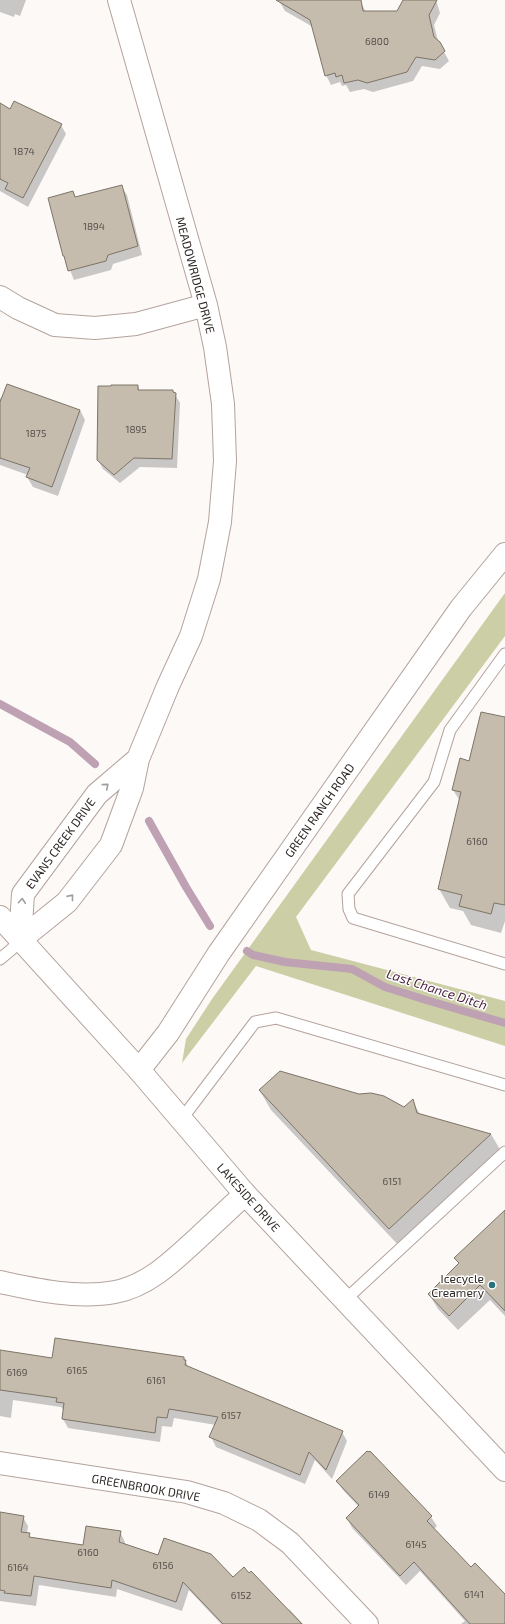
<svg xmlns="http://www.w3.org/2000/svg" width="505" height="1624" viewBox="0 0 505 1624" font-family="'Exo 2',sans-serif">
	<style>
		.green { fill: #cccea6 }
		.shadow { fill: #0003 }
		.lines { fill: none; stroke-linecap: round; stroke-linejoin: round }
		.stream { stroke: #bea1b2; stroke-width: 8 }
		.building { fill: #c6bcae; stroke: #7d7467 }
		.lane-casing { stroke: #b4a39c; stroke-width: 13 }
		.street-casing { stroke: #b4a39c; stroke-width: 24 }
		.secondary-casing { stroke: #b4a39c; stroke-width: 24 }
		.lane { stroke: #fff; stroke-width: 11 }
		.street { stroke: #fff; stroke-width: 22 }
		.secondary { stroke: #fff; stroke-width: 22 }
		.oneway { stroke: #a29f9e }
		.poi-dot { fill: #2a737d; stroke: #fff; stroke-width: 1.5 }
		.labels { text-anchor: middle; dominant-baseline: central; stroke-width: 3; stroke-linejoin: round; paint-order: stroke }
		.number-label { font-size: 10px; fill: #564e49 }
		.street-label { font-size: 12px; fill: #302a27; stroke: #fff }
		.poi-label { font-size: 12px; fill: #302a27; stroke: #fff; text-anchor: end }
		.water-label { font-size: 13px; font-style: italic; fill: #491b3d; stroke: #fff }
	</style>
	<rect width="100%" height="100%" fill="#fcf9f7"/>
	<path class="green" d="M 505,593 L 505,636 L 296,917 L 311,950 L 505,1001 L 505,1046 L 256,966 L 182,1063 L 186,1039 L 212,999 Z"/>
	<path class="shadow" d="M 0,0 L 26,0 L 20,16 L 15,14 L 14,17 L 0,12 Z
		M 280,0 L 356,0 L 361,3 L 366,12 L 398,12 L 405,0 L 436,0 L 440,13 L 434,25 L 438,41 L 449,61 L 440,69 L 422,66 L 413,81 L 373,92 L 364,89 L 350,92 L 346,85 L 342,86 L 340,82 L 331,85 L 326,75 L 313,27 L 285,11 L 279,1 Z
		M 0,104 L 11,110 L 61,125 L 66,134 L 28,207 L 0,191 Z
		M 121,186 L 127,195 L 142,255 L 113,264 L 111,270 L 74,280 L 64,256 L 72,192 L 76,198 Z
		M 138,386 L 140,391 L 173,391 L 180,403 L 177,468 L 140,467 L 120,483 L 103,469 L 98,460 Z
		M 0,398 L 80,410 L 85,420 L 58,496 L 33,487 L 27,477 L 28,475 L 0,465 Z
		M 505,718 L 505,921 L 501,933 L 471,925 L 463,911 L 450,908 L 439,889 L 460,801 L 453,790 L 470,762 Z
		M 260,1091 L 359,1095 L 404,1108 L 412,1100 L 421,1116 L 491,1134 L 502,1153 L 401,1248 L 271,1110 Z
		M 505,1211 L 505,1316 L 490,1300 L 458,1330 L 438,1309 L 429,1294 L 459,1265 L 456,1258 Z
		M 0,1351 L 53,1359 L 184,1358 L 189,1368 L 342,1432 L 347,1441 L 332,1479 L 315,1460 L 305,1484 L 216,1447 L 211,1437 L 216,1425 L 174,1418 L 172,1427 L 162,1426 L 160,1442 L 68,1428 L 63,1419 L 64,1411 L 61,1407 L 13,1400 L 11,1418 L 0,1416 Z
		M 370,1452 L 431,1517 L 437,1526 L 434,1529 L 471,1568 L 505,1596 L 505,1624 L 461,1624 L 465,1621 L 420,1571 L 406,1585 L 352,1528 L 347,1518 L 359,1507 L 343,1490 L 337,1481 Z
		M 0,1513 L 23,1517 L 28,1526 L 27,1534 L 31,1538 L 83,1546 L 120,1532 L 125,1542 L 125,1545 L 233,1579 L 288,1611 L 289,1609 L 303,1624 L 221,1624 L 189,1590 L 182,1611 L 117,1589 L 116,1597 L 39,1585 L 36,1606 L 0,1601 Z"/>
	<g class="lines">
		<path class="stream" d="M 0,704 L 70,742 L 95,764
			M 149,821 L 186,887 L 210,926
			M 247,951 L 253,955 L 285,962 L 352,969 L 385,987 L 426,1000 L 505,1023"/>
	</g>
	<path class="building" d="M 276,0 L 361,0 L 363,11 L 397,11 L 403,0 L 437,0 L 429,15 L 434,37 L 440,42 L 445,51 L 435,60 L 416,57 L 407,72 L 367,83 L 358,80 L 344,83 L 342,75 L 336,77 L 335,73 L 325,76 L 310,20 Z
		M 14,101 L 62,124 L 23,198 L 5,189 L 8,183 L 0,179 L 0,103 L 10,109 Z
		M 122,185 L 138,246 L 108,255 L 106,261 L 68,271 L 64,256 L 63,256 L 48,198 L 73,191 L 75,197 Z
		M 7,384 L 80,410 L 52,487 L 26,477 L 30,468 L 0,458 L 0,402 Z
		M 111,385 L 138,385 L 138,390 L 173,390 L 173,392 L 176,393 L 172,459 L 134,458 L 114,475 L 97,460 L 98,386 L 111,386 Z
		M 481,712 L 505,717 L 505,905 L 494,903 L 491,914 L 459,906 L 462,895 L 438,889 L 461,792 L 452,790 L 460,758 L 469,761 Z
		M 280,1071 L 359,1094 L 371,1093 L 384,1096 L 404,1107 L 413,1099 L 417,1113 L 491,1134 L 389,1229 L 259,1090 Z
		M 505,1210 L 505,1311 L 480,1285 L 449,1316 L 428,1294 L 459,1263 L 454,1258 Z
		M 55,1338 L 184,1357 L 184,1360 L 186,1360 L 185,1365 L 343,1431 L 326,1470 L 309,1452 L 300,1475 L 209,1437 L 218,1417 L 169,1409 L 167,1418 L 157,1417 L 155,1433 L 62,1419 L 64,1403 L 56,1402 L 57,1398 L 0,1390 L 0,1350 L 52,1358 Z
		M 367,1451 L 369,1452 L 370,1451 L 432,1516 L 427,1521 L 471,1567 L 475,1563 L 505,1594 L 505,1624 L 470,1624 L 414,1562 L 400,1576 L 346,1518 L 359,1505 L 336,1481 Z
		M 0,1512 L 24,1516 L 21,1532 L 30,1533 L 29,1537 L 83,1545 L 86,1526 L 121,1531 L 119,1542 L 158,1555 L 164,1538 L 211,1554 L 233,1577 L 244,1567 L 249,1573 L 251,1571 L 302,1624 L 223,1624 L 183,1582 L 176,1602 L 112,1580 L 111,1588 L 34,1576 L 31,1596 L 4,1593 L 5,1591 L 0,1590 Z"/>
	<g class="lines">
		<defs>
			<path id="lane" d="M 505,654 L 450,730 L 434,782 L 348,894 L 349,909 L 353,918 L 505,964
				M 0,959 L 12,949 L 20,940
				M 181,1120 L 255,1022 L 276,1018 L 505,1085
				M 345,1300 L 505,1152"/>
			<path id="street" d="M 0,297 L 18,308 L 55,325 L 95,328 L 136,324 L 206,305
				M 20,940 L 67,902 L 111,845 L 132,788 L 138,759 L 168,686 L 191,636 L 209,579 L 220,522 L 225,461 L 223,404 L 215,347 L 206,305 L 119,0
				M 20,940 L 23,894 L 97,794 L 138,759
				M 139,1070 L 168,1033 L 219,953 L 461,608 L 505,554
				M 0,1282 C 36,1290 78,1299 115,1292 C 148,1286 174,1260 198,1238 C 214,1223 229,1209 245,1194
				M 0,1463 L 187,1492 L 224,1503 L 259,1520 L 290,1543 L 367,1624"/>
			<path id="secondary" d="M 0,917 L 139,1070 L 245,1194 L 505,1470"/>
		</defs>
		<use href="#lane" class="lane-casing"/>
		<use href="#street" class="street-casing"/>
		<use href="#secondary" class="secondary-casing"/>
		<use href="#lane" class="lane"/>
		<use href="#street" class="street"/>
		<use href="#secondary" class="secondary"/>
	</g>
	<defs><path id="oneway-chevron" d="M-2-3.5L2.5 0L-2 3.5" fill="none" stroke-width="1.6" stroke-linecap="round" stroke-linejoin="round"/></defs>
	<g class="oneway">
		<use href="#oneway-chevron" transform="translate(106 786) rotate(-40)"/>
		<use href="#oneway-chevron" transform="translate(71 897) rotate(-51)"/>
		<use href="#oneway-chevron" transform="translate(22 901) rotate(-86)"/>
	</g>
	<circle class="poi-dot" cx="492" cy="1285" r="4"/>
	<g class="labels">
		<g class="number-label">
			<text x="377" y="41">6800</text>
			<text x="24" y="151">1874</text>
			<text x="94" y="226">1894</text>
			<text x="136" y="429">1895</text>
			<text x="36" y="433">1875</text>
			<text x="477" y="841">6160</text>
			<text x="392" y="1181">6151</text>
			<text x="77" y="1370">6165</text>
			<text x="17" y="1372">6169</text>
			<text x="156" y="1380">6161</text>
			<text x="231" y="1415">6157</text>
			<text x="379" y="1494">6149</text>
			<text x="416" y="1544">6145</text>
			<text x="88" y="1552">6160</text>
			<text x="163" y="1565">6156</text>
			<text x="18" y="1567">6164</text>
			<text x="474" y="1594">6141</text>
			<text x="241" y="1595">6152</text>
		</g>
		<g class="street-label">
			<text transform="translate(196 275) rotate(75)">MEADOWRIDGE DRIVE</text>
			<text transform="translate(319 810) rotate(-55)">GREEN RANCH ROAD</text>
			<text transform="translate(60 843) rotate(-54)">EVANS CREEK DRIVE</text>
			<text transform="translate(249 1197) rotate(48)">LAKESIDE DRIVE</text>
			<text transform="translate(146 1487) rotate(10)">GREENBROOK DRIVE</text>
		</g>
		<g class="poi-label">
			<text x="484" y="1278">Icecycle<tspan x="484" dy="14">Creamery</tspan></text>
		</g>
		<g class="water-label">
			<text transform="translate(437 989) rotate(18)">Last Chance Ditch</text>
		</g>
	</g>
</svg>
